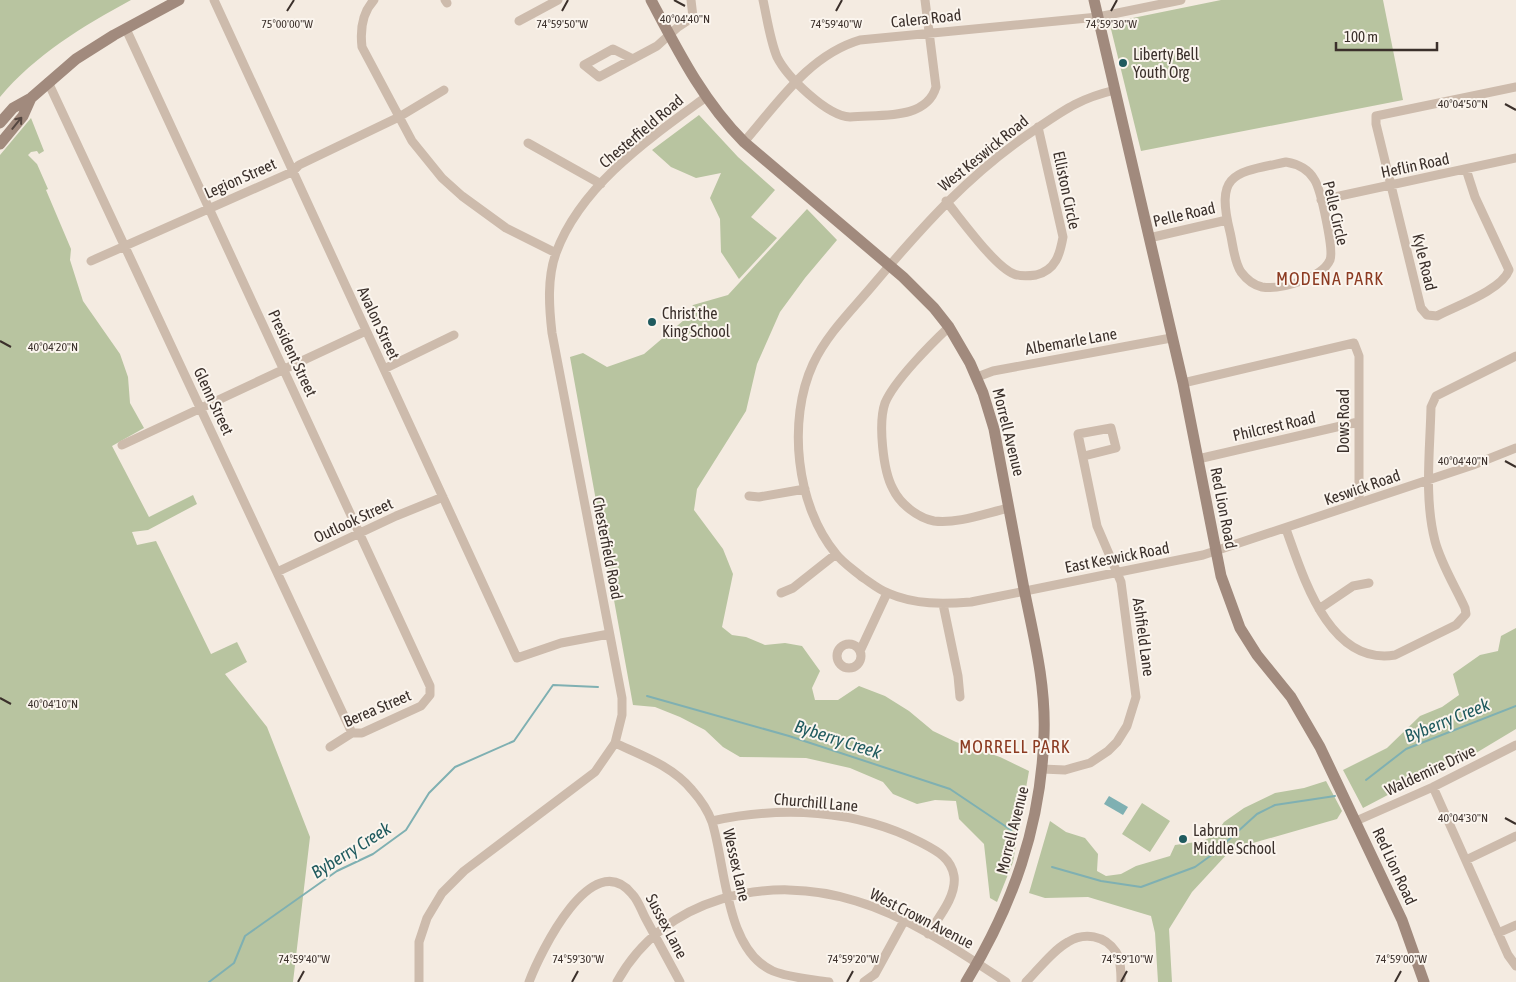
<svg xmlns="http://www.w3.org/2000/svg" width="1516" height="982" viewBox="0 0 1516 982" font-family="'Asap Condensed',sans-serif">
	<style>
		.green { fill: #b8c4a0 }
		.water { fill: #7fb0b2 }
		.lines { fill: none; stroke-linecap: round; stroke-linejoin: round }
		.stream { stroke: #7fb0b2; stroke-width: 2 }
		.street { stroke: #cdbbac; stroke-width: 9 }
		.secondary { stroke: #a18a7d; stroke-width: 11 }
		.oneway { stroke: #544640 }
		.ticks { fill: none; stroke: #3b302b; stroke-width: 2 }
		.poi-dot { fill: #1f5a5e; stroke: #fbf5ee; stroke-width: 2 }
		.labels { text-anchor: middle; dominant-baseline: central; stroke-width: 4; stroke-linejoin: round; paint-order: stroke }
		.street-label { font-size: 16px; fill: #3b302b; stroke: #fbf5ee }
		.poi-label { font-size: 16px; fill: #3b302b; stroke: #fbf5ee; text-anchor: start }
		.neighbourhood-label { font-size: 18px; letter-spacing: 1px; fill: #8c3b22; stroke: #fbf5ee }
		.water-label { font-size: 18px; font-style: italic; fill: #1f5a5e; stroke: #fbf5ee }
		.ticks-label { font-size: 12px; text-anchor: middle; fill: #3b302b; stroke: #fbf5ee; stroke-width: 4; stroke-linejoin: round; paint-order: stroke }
	</style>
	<rect width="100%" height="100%" fill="#f4ebe1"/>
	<path class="green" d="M 0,0 L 131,0 C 83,26 35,55 0,97 Z
		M 1221,0 L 1383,0 L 1403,100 L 1141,151 L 1110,25 L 1113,22 Z
		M 699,115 L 738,157 L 775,190 L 751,217 L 777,238 L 739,279 L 721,252 L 720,219 L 710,198 L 721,173 L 696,178 L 671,167 L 652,150 Z
		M 31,118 L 44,151 L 39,154 L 37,151 L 31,152 L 28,155 L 37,164 L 48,189 L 46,190 L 71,249 L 70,260 L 83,301 L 120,354 L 128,377 L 130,403 L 144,428 L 112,446 L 149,517 L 193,495 L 197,504 L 148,530 L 132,532 L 137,545 L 156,541 L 211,654 L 237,642 L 247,662 L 225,674 L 267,727 L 310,837 L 293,982 L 0,982 L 0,155 Z
		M 807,209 L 837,240 L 805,278 L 780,312 L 757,364 L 746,411 L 697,489 L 694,510 L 723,549 L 733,574 L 722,627 L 732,635 L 746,637 L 765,645 L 785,643 L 802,646 L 820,671 L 812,688 L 815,700 L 838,700 L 859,686 L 885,696 L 909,711 L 933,731 L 956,742 L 1000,757 L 1029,771 L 1013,862 L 997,902 L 990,898 L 984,844 L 959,819 L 956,801 L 935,800 L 917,804 L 893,794 L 883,782 L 850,768 L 806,758 L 740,757 L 723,747 L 705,730 L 680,717 L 655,707 L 633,705 L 570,357 L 583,353 L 607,367 L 644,354 L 684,320 L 693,305 L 728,295 Z
		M 1516,628 L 1516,729 L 1456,765 L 1403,787 L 1363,808 L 1343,770 L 1387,748 L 1420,716 L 1442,707 L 1459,695 L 1453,674 L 1480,655 L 1498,651 L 1501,636 Z
		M 1326,781 L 1342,811 L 1337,819 L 1246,845 L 1228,853 L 1192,892 L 1169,929 L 1172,982 L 1158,982 L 1155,933 L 1151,916 L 1088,897 L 1045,898 L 1029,893 L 1050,821 L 1066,832 L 1085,838 L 1098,854 L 1097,871 L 1106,876 L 1121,874 L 1136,866 L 1170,856 L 1175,845 L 1203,841 L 1215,835 L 1224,822 L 1244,808 L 1275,793 L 1304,788 Z
		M 1142,803 L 1170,821 L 1150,852 L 1122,834 Z"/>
	<path class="water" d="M 1109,796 L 1128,807 L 1123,815 L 1104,804 Z"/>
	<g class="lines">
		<path class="stream" d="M 647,696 L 789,736 L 950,789 L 1011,830
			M 1366,780 L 1406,749 L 1516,706
			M 1052,867 L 1101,881 L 1141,887 L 1195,867 L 1213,854 L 1257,814 L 1275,805 L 1335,796
			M 209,982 L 234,963 L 245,936 L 337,871 L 373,854 L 406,830 L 429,793 L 455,767 L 514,741 L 553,685 L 598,687"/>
		<path class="street" d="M 214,0 L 517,658 L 561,643 L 609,634
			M 374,0 C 362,13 360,30 362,47 L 412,141 L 442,178 L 462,196 L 506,228 L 556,253
			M 445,0 L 447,3
			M 763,0 C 767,18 770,40 777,57 C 787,77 827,116 850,117 C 879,114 926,121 936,87 L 925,0
			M 519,21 L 558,0
			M 126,29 L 430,686 L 430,695 L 421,706 L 362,733 L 352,733 L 330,747
			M 633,59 L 613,49 L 584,65 L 599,77 L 657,46 L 678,27 L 693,17 L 691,0
			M 48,82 L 352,733
			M 1115,90 C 1078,99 1064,110 1033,131 C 970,173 922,227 873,285 C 852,310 827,334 813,364 C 787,420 796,506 836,554 C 843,563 854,570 862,577 C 870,582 879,590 888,593 C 915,605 944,604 971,602 L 1203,555 L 1473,465 L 1516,448
			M 744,142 C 778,103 809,55 860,40 L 1098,17 L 1181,0
			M 528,143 L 601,184
			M 1286,162 C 1298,164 1308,169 1314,179 C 1321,189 1334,250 1330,260 C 1322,278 1281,290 1262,287 C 1253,285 1247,280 1241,272 C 1234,262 1233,244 1230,232 C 1215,172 1235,173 1286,162 Z
			M 1466,169 L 1475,197 L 1509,270 C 1502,290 1456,306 1437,316 L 1427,315 L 1421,308 L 1376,124 L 1376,116 L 1516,87
			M 1321,200 L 1516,158
			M 946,201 C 961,219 995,267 1014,274 C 1021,277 1029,276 1036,275 C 1056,270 1060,254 1063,237 L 1038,127
			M 1149,238 L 1227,220
			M 91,261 L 292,172 L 299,165 L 399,117 L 444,90
			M 949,327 C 931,344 894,381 885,403 C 878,423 883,471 893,489 C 900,504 918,518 934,521 C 958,524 986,513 1009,508
			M 384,369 L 454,335
			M 977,377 L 993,371 L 1171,338
			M 1183,383 L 1354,343 L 1359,356 L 1359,503
			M 122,445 L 366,331
			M 1198,459 L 1358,422
			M 749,496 L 759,497 L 805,489
			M 1286,529 C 1303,576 1329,666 1395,655 L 1456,625 L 1466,614 L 1465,608 C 1455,586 1441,564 1435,541 C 1424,498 1430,451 1431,407 L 1436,396 L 1516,356
			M 277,572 L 396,516 L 443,497
			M 781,593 L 793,588 L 836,554
			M 943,604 L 958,676 L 960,697
			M 1319,609 L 1353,586 L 1369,583
			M837 656a12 12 0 1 1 24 0a12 12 0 1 1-24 0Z
			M 860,651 L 887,593
			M 615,743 C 643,756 672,766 692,790 C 700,799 708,811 712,822 C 726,866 725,950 773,971 C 790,978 811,979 829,982
			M 1042,769 L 1065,770 L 1079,766 L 1090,763 L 1108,751 L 1117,742 L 1127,726 L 1136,697 L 1121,582 L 1097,526 L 1078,434 L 1111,428 L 1116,448 L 1084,456
			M 1433,787 L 1508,955 L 1516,966
			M 712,821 C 781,806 856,809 920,842 C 935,850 951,857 954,876 C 957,896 938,918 928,934
			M 1356,821 L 1433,787 L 1516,745
			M 1466,860 L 1516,836
			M 1498,933 L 1516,925
			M 419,982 L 419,942 L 427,918 L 442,893 L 464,871 L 595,772 L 615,743 L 622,715 L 622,698 L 552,333 C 549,307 547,278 556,253 C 581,185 650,138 706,97
			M 529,982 C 540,953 592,845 632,894 C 639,901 642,913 647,921 C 658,941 669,962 680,982
			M 617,982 C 663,897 769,873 856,901 C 909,917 959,951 1006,982
			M 864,982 L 875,974 L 904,921
			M 1026,982 C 1039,969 1052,951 1068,942 C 1084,932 1105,935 1116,952 C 1121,960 1121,972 1121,982"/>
		<path class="secondary" d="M 651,0 C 678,51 703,101 744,142 L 903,277 L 934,308 L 949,327 L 970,363 L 983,393 L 994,429 C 1004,482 1014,536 1024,589 C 1034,638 1046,685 1044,735 C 1041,826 1013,905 966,982
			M 1094,0 L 1183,383 L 1221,576 L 1240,628 L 1257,655 L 1291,697 L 1320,747 L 1402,920 L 1424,982
			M 0,123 L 13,108 L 31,98 L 76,59 L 114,35 L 179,0
			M 0,144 L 23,116 L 31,98"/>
	</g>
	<defs><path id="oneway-shaft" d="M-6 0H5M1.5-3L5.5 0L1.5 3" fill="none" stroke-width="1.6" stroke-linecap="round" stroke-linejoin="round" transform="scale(1.25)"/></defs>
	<use class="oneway" href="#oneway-shaft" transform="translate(17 123) rotate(-51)"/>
	<path class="ticks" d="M 674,0 L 685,6M 287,11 L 294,0M 562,11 L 568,0M 836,11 L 842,0M 1111,11 L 1117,0M 1505,104 L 1516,110M 0,341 L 11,347M 1505,461 L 1516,467M 0,698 L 11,704M 1505,818 L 1516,824M 298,982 L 304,971M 572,982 L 578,971M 847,982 L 853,971M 1121,982 L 1127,971M 1395,982 L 1401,971"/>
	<g class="poi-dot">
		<circle cx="1123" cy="63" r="5"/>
		<circle cx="652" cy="322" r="5"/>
		<circle cx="1183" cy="839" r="5"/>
	</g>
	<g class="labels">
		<g class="street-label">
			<text transform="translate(926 18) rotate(-6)">Calera Road</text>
			<text transform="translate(641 131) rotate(-40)">Chesterfield Road</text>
			<text transform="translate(983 153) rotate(-39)">West Keswick Road</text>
			<text transform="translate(1415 165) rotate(-12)">Heflin Road</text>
			<text transform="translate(240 178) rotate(-24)">Legion Street</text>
			<text transform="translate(1067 190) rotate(78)">Elliston Circle</text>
			<text transform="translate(1336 213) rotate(77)">Pelle Circle</text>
			<text transform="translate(1184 214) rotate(-13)">Pelle Road</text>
			<text transform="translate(1425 262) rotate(76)">Kyle Road</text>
			<text transform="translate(379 323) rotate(65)">Avalon Street</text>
			<text transform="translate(1071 341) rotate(-10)">Albemarle Lane</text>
			<text transform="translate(293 353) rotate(65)">President Street</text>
			<text transform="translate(214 401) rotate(65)">Glenn Street</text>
			<text transform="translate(1343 421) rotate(-90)">Dows Road</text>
			<text transform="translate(1274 426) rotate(-13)">Philcrest Road</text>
			<text transform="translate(1009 432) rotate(76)">Morrell Avenue</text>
			<text transform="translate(1362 487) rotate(-19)">Keswick Road</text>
			<text transform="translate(1224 508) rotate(79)">Red Lion Road</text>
			<text transform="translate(353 520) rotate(-25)">Outlook Street</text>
			<text transform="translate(608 548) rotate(79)">Chesterfield Road</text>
			<text transform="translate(1117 557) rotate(-11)">East Keswick Road</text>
			<text transform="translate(1144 637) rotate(82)">Ashfield Lane</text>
			<text transform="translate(377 708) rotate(-23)">Berea Street</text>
			<text transform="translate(1430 770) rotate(-25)">Waldemire Drive</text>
			<text transform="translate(816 802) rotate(5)">Churchill Lane</text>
			<text transform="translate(1012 830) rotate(-76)">Morrell Avenue</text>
			<text transform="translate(737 865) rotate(77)">Wessex Lane</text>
			<text transform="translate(1395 866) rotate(65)">Red Lion Road</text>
			<text transform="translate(922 918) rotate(27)">West Crown Avenue</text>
			<text transform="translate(667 926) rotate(62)">Sussex Lane</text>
		</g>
		<g class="poi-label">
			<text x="1133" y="54">Liberty Bell<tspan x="1133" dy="18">Youth Org</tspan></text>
			<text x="662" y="313">Christ the<tspan x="662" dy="18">King School</tspan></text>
			<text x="1193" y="830">Labrum<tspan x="1193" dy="18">Middle School</tspan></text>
		</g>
		<g class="neighbourhood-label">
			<text x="1330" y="278">MODENA PARK</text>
			<text x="1015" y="746">MORRELL PARK</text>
		</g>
		<g class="water-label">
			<text transform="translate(1447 720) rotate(-22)">Byberry Creek</text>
			<text transform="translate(838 739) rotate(18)">Byberry Creek</text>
			<text transform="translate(351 850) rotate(-32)">Byberry Creek</text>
		</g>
	</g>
	<g class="ticks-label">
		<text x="685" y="23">40°04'40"N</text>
		<text x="287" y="28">75°00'00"W</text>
		<text x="562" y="28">74°59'50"W</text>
		<text x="836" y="28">74°59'40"W</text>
		<text x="1111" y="28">74°59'30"W</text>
		<text x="1463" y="108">40°04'50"N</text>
		<text x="53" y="351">40°04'20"N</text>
		<text x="1463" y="465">40°04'40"N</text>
		<text x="53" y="708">40°04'10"N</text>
		<text x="1463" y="822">40°04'30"N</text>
		<text x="304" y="963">74°59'40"W</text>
		<text x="578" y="963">74°59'30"W</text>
		<text x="853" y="963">74°59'20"W</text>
		<text x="1127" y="963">74°59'10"W</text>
		<text x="1401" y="963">74°59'00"W</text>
	</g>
	<path d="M1336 42v8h101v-8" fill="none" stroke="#3b302b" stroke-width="2.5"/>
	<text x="1344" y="42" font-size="15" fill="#3b302b" stroke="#fbf5ee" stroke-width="4" paint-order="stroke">100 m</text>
</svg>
